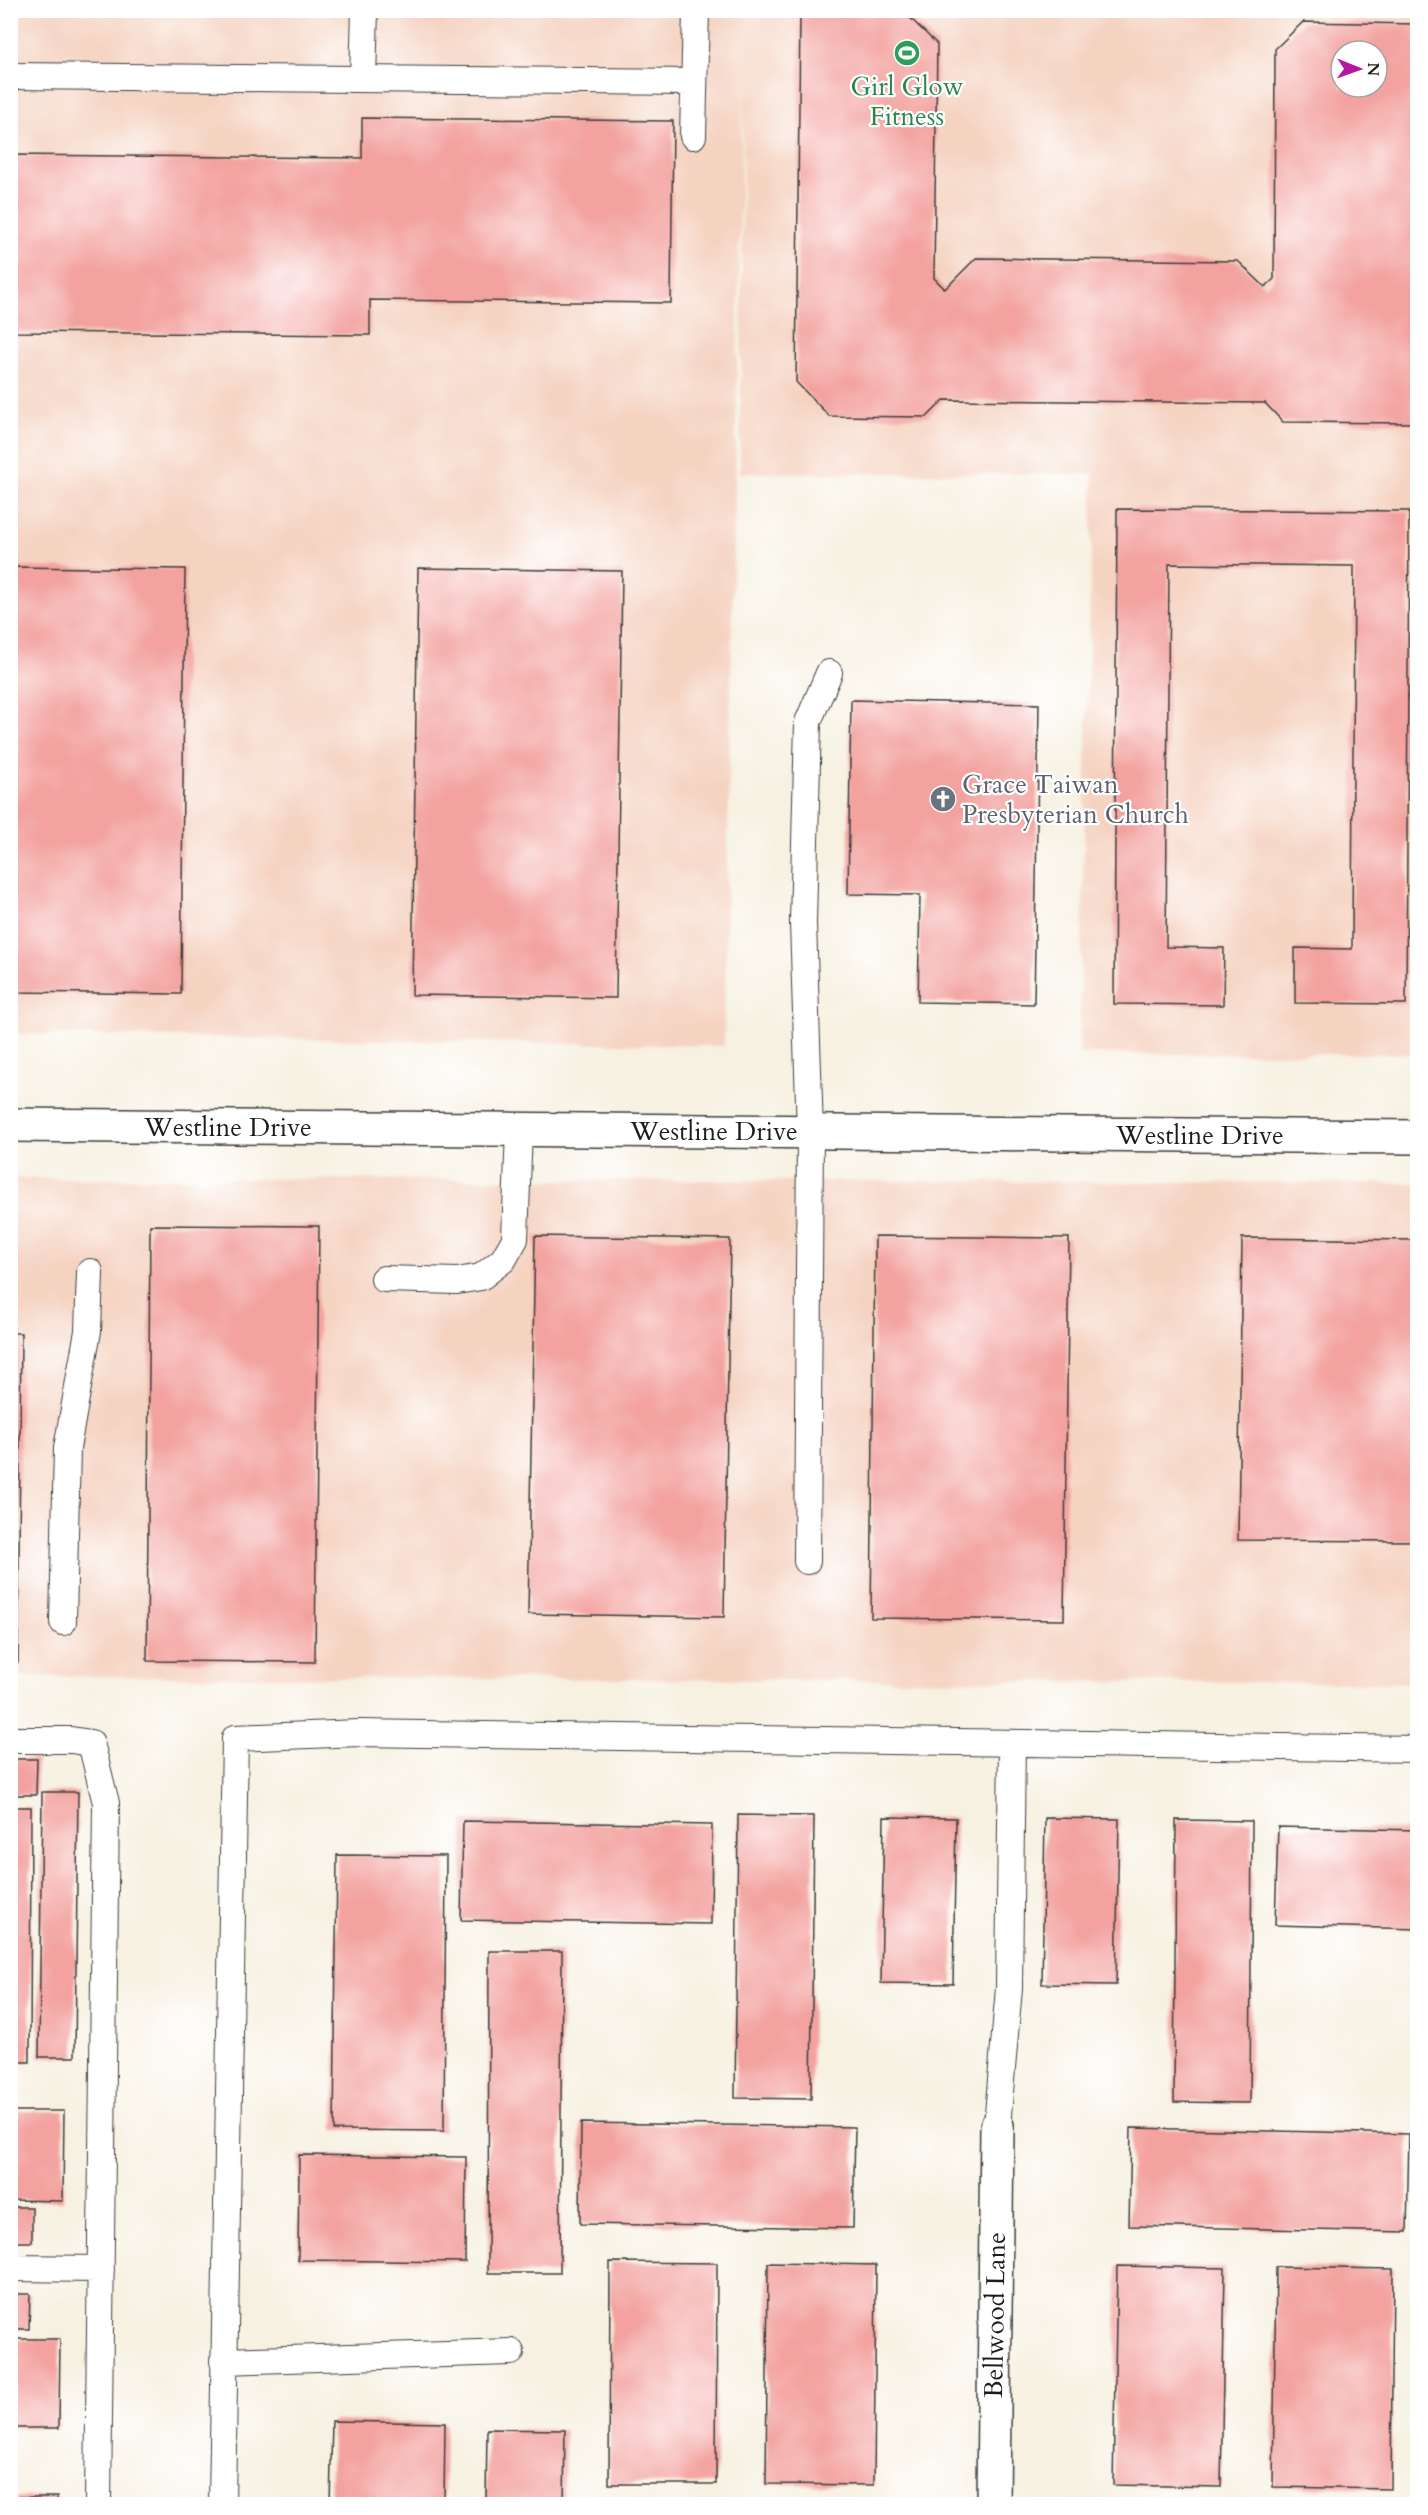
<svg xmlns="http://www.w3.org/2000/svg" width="1428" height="2515" viewBox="0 0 1428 2515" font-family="Cardo,serif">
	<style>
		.built { fill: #f5d3c1; fill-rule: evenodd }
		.building { fill: #f3a29f; fill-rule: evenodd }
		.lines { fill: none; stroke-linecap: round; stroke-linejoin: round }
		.service-casing { stroke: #3d3c3a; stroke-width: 28 }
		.minor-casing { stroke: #3d3c3a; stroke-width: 36 }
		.service { stroke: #fff; stroke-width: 26 }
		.minor { stroke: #fff; stroke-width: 33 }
		.labels { text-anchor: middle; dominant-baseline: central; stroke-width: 4.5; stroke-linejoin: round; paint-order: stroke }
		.leisure-label { font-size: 26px; fill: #27864d; stroke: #fff }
		.worship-label { font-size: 26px; fill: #5b616d; stroke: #fff; text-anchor: start }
		.street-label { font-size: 26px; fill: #1c1c1c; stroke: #fff }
	</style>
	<rect width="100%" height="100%" fill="#fff"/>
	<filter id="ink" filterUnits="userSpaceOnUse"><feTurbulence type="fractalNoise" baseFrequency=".0167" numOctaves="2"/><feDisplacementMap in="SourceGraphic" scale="12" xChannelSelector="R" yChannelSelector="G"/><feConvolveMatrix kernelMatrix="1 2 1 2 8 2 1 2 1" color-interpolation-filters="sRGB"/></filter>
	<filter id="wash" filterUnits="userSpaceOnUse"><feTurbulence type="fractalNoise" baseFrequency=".008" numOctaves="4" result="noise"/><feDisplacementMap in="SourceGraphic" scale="24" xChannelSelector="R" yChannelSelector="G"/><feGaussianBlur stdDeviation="1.35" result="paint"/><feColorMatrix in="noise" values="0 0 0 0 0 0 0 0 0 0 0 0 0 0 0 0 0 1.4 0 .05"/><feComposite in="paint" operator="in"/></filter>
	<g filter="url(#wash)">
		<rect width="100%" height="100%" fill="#f7f1e2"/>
		<path class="built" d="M 11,11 L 1417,11 L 1417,1054 L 1079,1054 L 1093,474 L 740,473 L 744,22 L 724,1046 L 11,1034 ZM 1341,51 L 1377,51 L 1377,87 L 1341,87 Z
			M 10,1178 L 1417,1183 L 1417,1683 L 11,1676 Z"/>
		<g id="blocks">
			<path class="building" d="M 800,14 L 907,15 L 937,44 L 934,278 L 945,289 L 976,258 L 1238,261 L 1265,287 L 1274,279 L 1275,49 L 1303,22 L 1416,24 L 1414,423 L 1283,422 L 1265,403 L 944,400 L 927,417 L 829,416 L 796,382 ZM 1341,51 L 1377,51 L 1377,87 L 1341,87 Z
				M 362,118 L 673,121 L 671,303 L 370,300 L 370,335 L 10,332 L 10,155 L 362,158 Z
				M 1117,509 L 1409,511 L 1406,1004 L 1295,1003 L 1295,948 L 1352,949 L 1354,566 L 1169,564 L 1166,947 L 1224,948 L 1223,1005 L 1114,1004 Z
				M 10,567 L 185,569 L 181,994 L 10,992 Z
				M 418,568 L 622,571 L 616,998 L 412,995 Z
				M 851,700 L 1039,704 L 1034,1004 L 918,1002 L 920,895 L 848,894 Z
				M 150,1225 L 319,1226 L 315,1662 L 147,1661 Z
				M 535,1236 L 730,1239 L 724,1617 L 528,1614 Z
				M 875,1236 L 1069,1238 L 1064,1620 L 871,1618 Z
				M 1242,1238 L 1418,1240 L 1418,1541 L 1238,1540 Z
				M 10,1333 L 21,1333 L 18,1662 L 10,1662 Z
				M 10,1759 L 37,1759 L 36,1795 L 10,1795 Z
				M 42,1792 L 78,1792 L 75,2057 L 39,2057 Z
				M 10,1807 L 31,1807 L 30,2062 L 10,2062 Z
				M 738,1815 L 814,1816 L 811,2099 L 735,2098 Z
				M 884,1817 L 956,1818 L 953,1984 L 881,1983 Z
				M 1045,1818 L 1119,1819 L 1116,1985 L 1042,1984 Z
				M 1176,1820 L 1252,1821 L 1250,2103 L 1174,2102 Z
				M 463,1821 L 712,1825 L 711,1924 L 461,1920 Z
				M 1278,1827 L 1418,1830 L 1418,1929 L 1275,1925 Z
				M 337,1855 L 446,1856 L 444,2131 L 334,2130 Z
				M 489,1951 L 562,1951 L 560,2273 L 488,2273 Z
				M 10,2111 L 64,2111 L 63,2201 L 10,2200 Z
				M 581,2123 L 855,2127 L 853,2228 L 580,2224 Z
				M 1131,2128 L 1409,2134 L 1407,2232 L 1129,2226 Z
				M 299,2155 L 466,2157 L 465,2262 L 298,2260 Z
				M 10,2207 L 32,2207 L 32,2242 L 10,2242 Z
				M 610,2262 L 717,2263 L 716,2484 L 609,2484 Z
				M 768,2263 L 876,2265 L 874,2485 L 766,2484 Z
				M 1117,2266 L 1225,2268 L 1221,2487 L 1113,2485 Z
				M 1276,2267 L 1393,2269 L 1391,2489 L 1273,2487 Z
				M 10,2294 L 30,2294 L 29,2329 L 10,2329 Z
				M 10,2339 L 60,2339 L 59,2428 L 10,2428 Z
				M 332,2421 L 445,2423 L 444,2504 L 330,2504 Z
				M 487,2429 L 565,2430 L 564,2504 L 486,2504 Z
				M 10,2497 L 57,2497 L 58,2504 L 10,2504 Z"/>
		</g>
	</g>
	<g filter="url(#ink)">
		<use href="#blocks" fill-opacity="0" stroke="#3d3c3a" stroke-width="1.5"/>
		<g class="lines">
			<defs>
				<path id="service" d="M 10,76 L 694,82
					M 363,79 L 365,10
					M 693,136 L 696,10
					M 384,1279 L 457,1281 L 481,1277 L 503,1260 L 515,1239 L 519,1129
					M 807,1561 L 810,1131 L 803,923 L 808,722 L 829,673
					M 63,1622 L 67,1448 L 88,1331 L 90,1272
					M 10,1740 L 71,1740 L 91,1743 L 106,1803 L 98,2504
					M 997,2126 L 1009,1988 L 1012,1743
					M 10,2268 L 101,2269
					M 223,2361 L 511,2352
					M 222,2504 L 235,1738 L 359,1733 L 1418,1749"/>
				<path id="minor" d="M 10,1125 L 1418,1137
					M 993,2504 L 997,2126"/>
			</defs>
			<use href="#service" class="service-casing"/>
			<use href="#minor" class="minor-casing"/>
			<use href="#service" class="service"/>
			<use href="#minor" class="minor"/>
		</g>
	</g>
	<defs>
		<symbol id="stadium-disc" viewBox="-11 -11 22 22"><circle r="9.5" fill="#2e9e5b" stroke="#fff"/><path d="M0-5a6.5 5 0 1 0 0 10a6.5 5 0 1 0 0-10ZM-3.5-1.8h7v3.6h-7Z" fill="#fff"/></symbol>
		<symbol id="church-disc" viewBox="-11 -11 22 22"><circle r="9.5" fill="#6b7280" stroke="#fff"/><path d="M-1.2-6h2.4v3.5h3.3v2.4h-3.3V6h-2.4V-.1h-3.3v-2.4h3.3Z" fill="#fff"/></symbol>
	</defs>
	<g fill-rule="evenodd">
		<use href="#stadium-disc" x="892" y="38" width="30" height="30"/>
		<use href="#church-disc" x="928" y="784" width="30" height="30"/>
	</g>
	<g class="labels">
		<g class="leisure-label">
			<text x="907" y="86">Girl Glow<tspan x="907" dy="30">Fitness</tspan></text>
		</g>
		<g class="worship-label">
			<text x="962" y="784">Grace Taiwan<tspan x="962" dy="30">Presbyterian Church</tspan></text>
		</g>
		<g class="street-label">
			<text x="228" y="1127">Westline Drive</text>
			<text x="714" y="1131">Westline Drive</text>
			<text x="1200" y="1135">Westline Drive</text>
			<text transform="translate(995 2315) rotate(-89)">Bellwood Lane</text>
		</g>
	</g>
	<rect width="1428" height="2515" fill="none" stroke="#fff" stroke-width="36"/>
	<g transform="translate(1359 69) rotate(91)"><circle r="28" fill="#ffffff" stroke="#a4a4a4" stroke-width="1.5"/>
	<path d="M0-4.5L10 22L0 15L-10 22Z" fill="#b5179e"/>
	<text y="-9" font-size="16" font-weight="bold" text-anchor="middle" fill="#1c1c1c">N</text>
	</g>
</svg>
